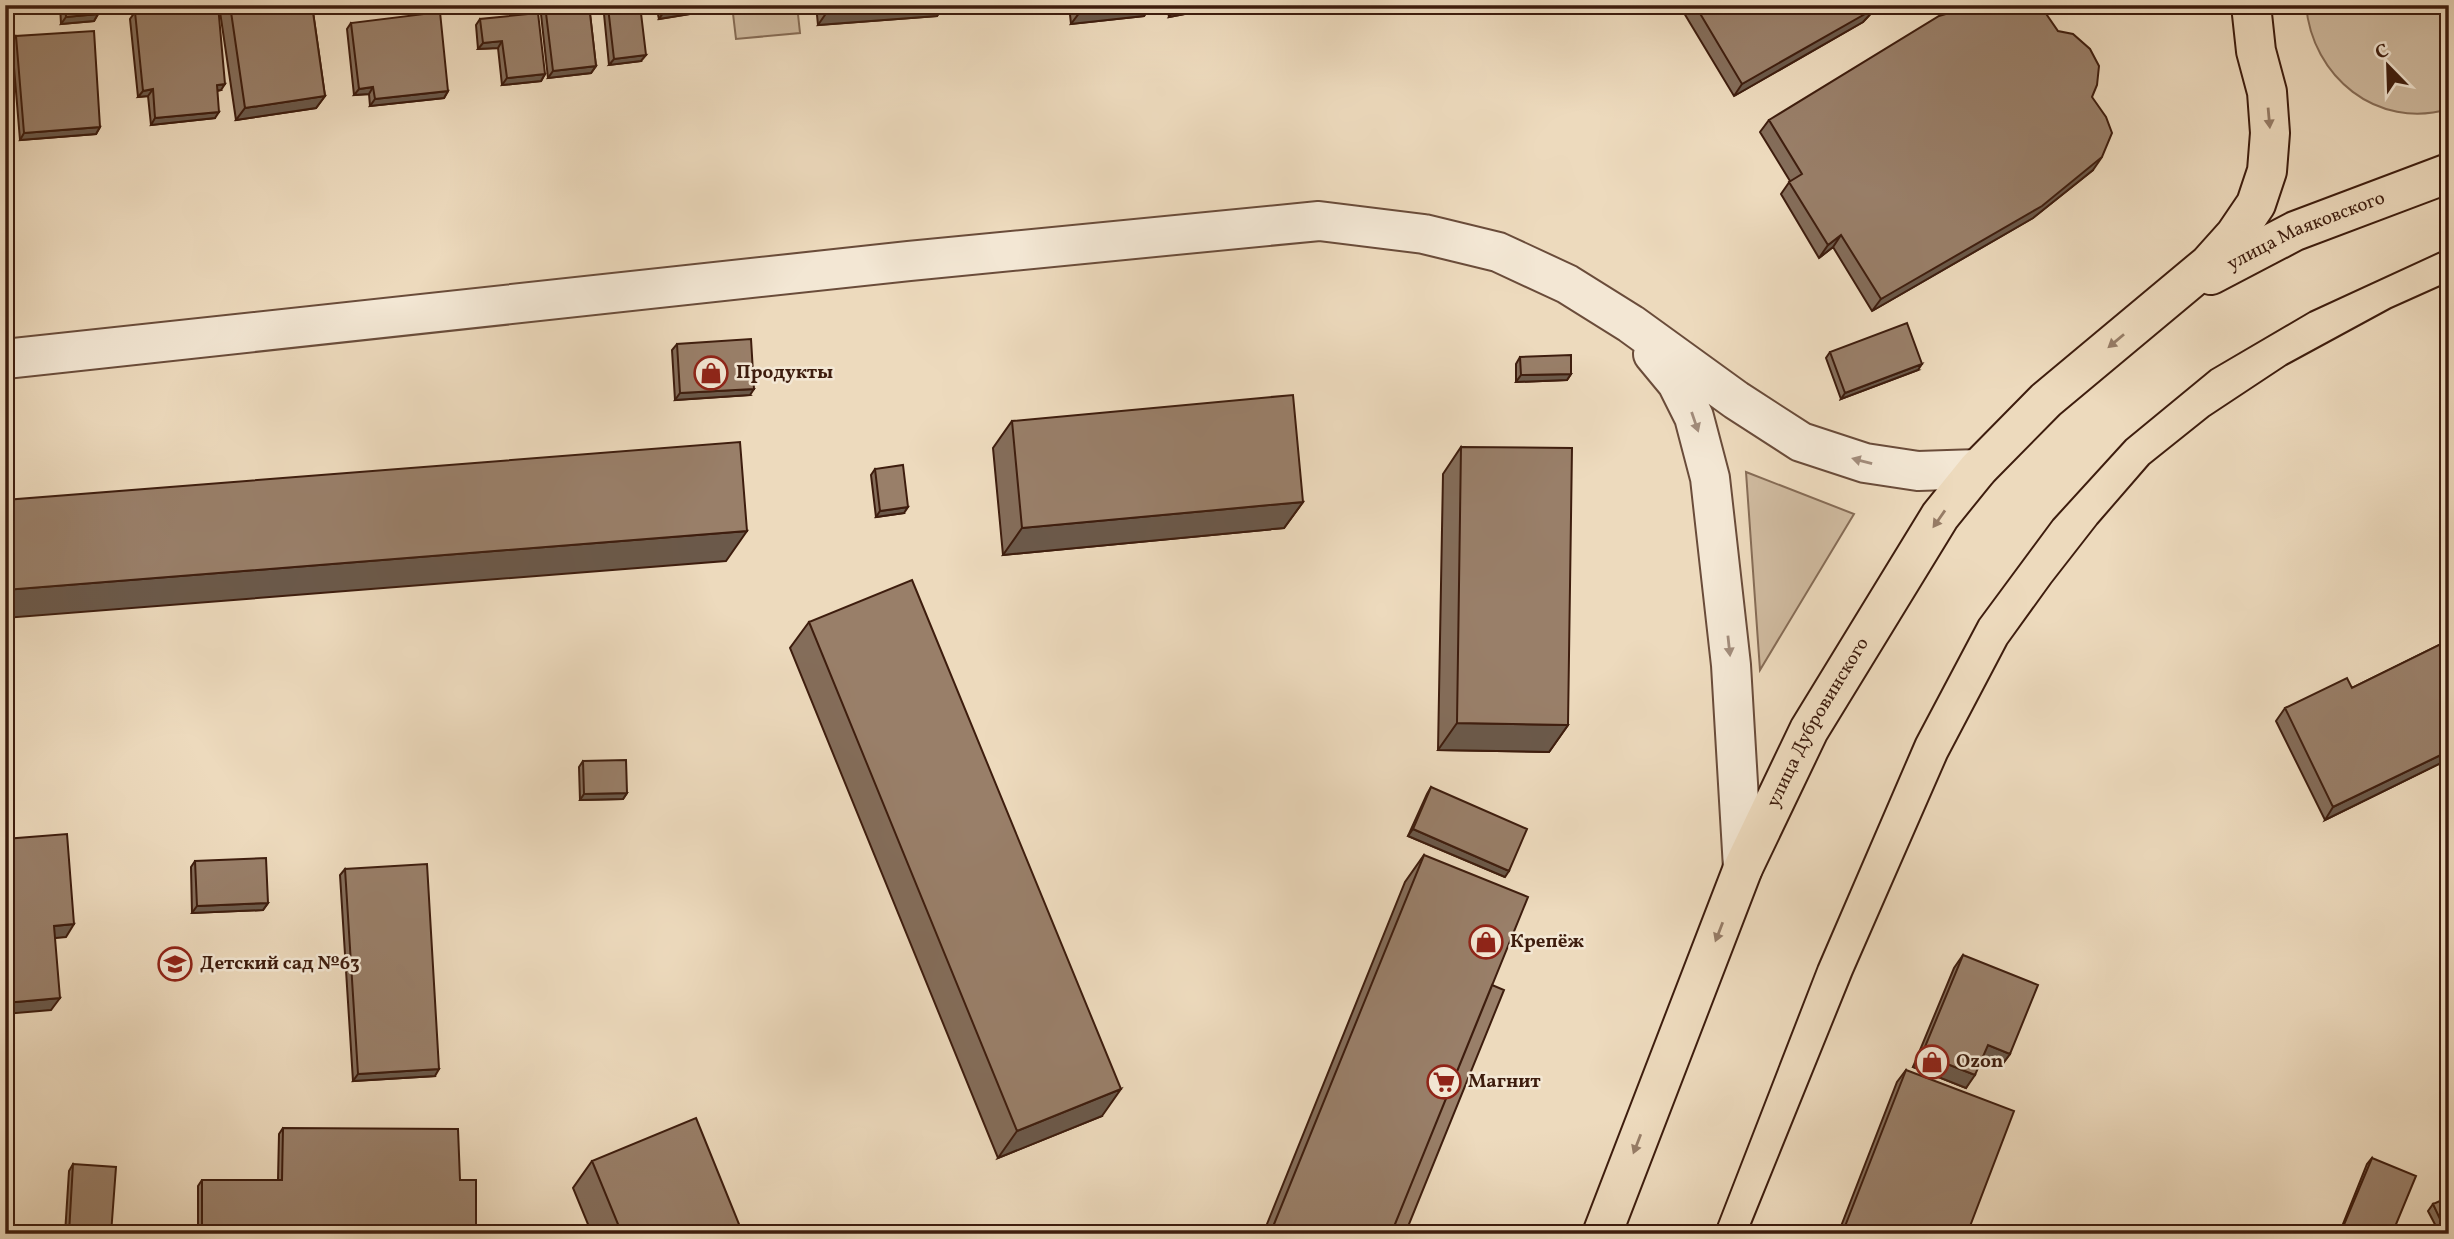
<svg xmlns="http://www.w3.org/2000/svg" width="2454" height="1239" viewBox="0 0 2454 1239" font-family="Vollkorn,serif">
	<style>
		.green { fill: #cfba9f; stroke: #866c56; stroke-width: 2 }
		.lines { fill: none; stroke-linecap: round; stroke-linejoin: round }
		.street-casing { stroke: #6a4c3a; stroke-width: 42 }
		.primary-casing { stroke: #3e1d0e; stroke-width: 42 }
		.street { stroke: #f3e7d4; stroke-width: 38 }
		.primary { stroke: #eddabd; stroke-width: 38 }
		.tram { stroke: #3e1d0e; stroke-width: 2 }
		.wall { fill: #846d5a; stroke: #3e1d0e; stroke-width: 2 }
		.shaded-wall { fill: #6b594a; stroke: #3e1d0e; stroke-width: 2 }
		.building { fill: #997f69; stroke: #3e1d0e; stroke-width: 2 }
		.oneway { fill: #967c66 }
		.oneway2 { fill: #a28c7b }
		.labels { text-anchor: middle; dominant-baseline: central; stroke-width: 5; stroke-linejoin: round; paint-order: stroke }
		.street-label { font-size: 19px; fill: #3e1d0e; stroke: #f3e7d4 }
		.poi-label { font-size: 19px; font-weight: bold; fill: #3e1d0e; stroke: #f3e7d4; text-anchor: start }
	</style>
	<rect width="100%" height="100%" fill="#eddabd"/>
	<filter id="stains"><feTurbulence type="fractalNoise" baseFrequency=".00286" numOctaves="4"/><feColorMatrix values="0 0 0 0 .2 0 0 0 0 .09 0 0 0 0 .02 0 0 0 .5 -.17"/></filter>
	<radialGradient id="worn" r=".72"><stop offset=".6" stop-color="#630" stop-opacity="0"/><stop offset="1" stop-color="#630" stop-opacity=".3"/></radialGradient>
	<path class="green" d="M 732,5 L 797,5 L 800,33 L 736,39 Z
		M 2306,5 L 2449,5 L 2449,109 C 2377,130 2312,77 2306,5 Z
		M 1746,472 L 1854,514 L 1760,670 Z"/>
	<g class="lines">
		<defs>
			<path id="street" d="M 1653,354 L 1677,383 L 1694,417 L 1710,478 L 1731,665 L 1743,868
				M 5,359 L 909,261 L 1319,221 L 1424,234 L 1498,252 L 1567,284 L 1631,324 L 1736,400 L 1801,442 L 1865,463 L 1918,471 L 1978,469"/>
			<g id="primary">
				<path id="s1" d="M 2211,275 L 2295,231 L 2449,173"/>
				<path id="s2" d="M 1602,1234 L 1743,868 L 1809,730 L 1940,516 L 1978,469 L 2046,400 L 2209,264 L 2235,235 L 2256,204 L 2267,171 L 2270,133 L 2267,92 L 2256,51 L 2251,5"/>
			</g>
		</defs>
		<use href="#street" class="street-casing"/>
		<use href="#primary" class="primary-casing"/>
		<use href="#street" class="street"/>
		<use href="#primary" class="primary"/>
		<path class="tram" d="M 1714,1234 L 1818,966 L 1916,739 L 1979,620 L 2053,520 L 2126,440 L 2211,370 L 2310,312 L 2449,248
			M 1747,1234 L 1852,975 L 1947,758 L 2007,644 L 2051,583 L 2097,524 L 2149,464 L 2209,416 L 2286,365 L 2391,308 L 2449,282"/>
	</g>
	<path class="wall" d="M 60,5 L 97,5 L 98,14 L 94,21 L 61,24 Z
		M 219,5 L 312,5 L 325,96 L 316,108 L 236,120 Z
		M 540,5 L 589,5 L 596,66 L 591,73 L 548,78 Z
		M 656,5 L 718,5 L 714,10 L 659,19 Z
		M 816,5 L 944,5 L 937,16 L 818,25 Z
		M 1069,5 L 1151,5 L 1144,16 L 1071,24 Z
		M 1167,5 L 1231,5 L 1169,17 Z
		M 1689,5 L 1879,5 L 1863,22 L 1734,96 L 1684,13 Z
		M 608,7 L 641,61 L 609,65 L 604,14 Z
		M 135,12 L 221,90 L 217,91 L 215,118 L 151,125 L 148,96 L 138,97 L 130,19 Z
		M 480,19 L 545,74 L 541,81 L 502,85 L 498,48 L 478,49 L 476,25 Z
		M 351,23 L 448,91 L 444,98 L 370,106 L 369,94 L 354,95 L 347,29 Z
		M 16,36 L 100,127 L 96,134 L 20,140 L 12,43 Z
		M 2092,97 L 2093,170 L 2033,218 L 1872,311 L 1833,247 L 1819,258 L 1781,194 L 1790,181 L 1760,132 L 1769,120 Z
		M 677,344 L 750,395 L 675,400 L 672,350 Z
		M 1830,352 L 1918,370 L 1841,399 L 1826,358 Z
		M 1520,357 L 1571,374 L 1567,380 L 1516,382 L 1516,364 Z
		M 1012,421 L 1303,502 L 1284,528 L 1003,555 L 993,448 Z
		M 1461,447 L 1568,725 L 1549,752 L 1438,750 L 1443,474 Z
		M 875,469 L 904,513 L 876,517 L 871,475 Z
		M 2449,586 L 2449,613 L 2441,597 Z
		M 809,622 L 1102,1116 L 998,1158 L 790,648 Z
		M 2449,640 L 2449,759 L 2325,820 L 2276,721 L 2285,708 L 2352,688 Z
		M 583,761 L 627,793 L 623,799 L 580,800 L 579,767 Z
		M 1431,787 L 1505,877 L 1408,836 L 1427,794 Z
		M 1424,855 L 1492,985 L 1405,1234 L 1263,1234 L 1405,882 Z
		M 195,861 L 268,903 L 263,910 L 192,913 L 191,867 Z
		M 345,869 L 435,1076 L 353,1081 L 340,875 Z
		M 1963,955 L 2010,1054 L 2001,1066 L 1982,1059 L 1966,1088 L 1913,1067 L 1954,968 Z
		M 1906,1070 L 1967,1234 L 1838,1234 L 1897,1082 Z
		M 283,1128 L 460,1180 L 476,1234 L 198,1234 L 198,1186 L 202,1180 L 278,1180 L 279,1134 Z
		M 2372,1158 L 2392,1234 L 2339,1234 L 2367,1164 Z
		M 592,1161 L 743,1234 L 592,1234 L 573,1188 Z
		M 73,1164 L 111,1234 L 65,1234 L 69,1171 Z
		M 2433,1204 L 2449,1234 L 2440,1234 L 2428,1211 Z"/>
	<path class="shaded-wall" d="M 325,5 L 349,5 L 323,7 Z
		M 709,5 L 718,5 L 714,10 L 659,19 L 663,13 Z
		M 922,5 L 944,5 L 937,16 L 818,25 L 827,12 Z
		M 1137,5 L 1151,5 L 1144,16 L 1071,24 L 1080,12 Z
		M 1200,5 L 1231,5 L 1169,17 L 1174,10 Z
		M 1876,5 L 1879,5 L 1863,22 L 1734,96 L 1742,84 Z
		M 98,14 L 94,21 L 61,24 L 66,17 Z
		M 502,41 L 498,48 L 478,49 L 483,43 Z
		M 646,55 L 641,61 L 609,65 L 614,59 Z
		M 596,66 L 591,73 L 548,78 L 553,71 Z
		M 545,74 L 541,81 L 502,85 L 507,78 Z
		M 225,84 L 221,90 L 212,91 L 217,85 Z
		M 373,87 L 369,94 L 354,95 L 359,89 Z
		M 153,89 L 148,96 L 138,97 L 143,91 Z
		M 448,91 L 444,98 L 370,106 L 375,99 Z
		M 325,96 L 316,108 L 236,120 L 245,108 Z
		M 219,112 L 215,118 L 151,125 L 155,118 Z
		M 100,127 L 96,134 L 20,140 L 24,133 Z
		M 2102,157 L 2093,170 L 2033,218 L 1872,311 L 1881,299 Z
		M 1841,235 L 1833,247 L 1819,258 L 1828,245 Z
		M 1922,364 L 1918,370 L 1841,399 L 1845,393 Z
		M 1571,374 L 1567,380 L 1516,382 L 1521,375 Z
		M 754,389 L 750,395 L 675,400 L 680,393 Z
		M 1303,502 L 1284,528 L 1003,555 L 1022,528 Z
		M 908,507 L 904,513 L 876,517 L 880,511 Z
		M 747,531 L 726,561 L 5,618 L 5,590 Z
		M 1457,723 L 1568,725 L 1549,752 L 1438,750 Z
		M 2449,751 L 2449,759 L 2325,820 L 2333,807 Z
		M 627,793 L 623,799 L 580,800 L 584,794 Z
		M 1413,829 L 1509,871 L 1505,877 L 1408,836 Z
		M 268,903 L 263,910 L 192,913 L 197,906 Z
		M 74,924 L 66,937 L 45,939 L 54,926 Z
		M 60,998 L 51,1010 L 5,1014 L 5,1003 Z
		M 1988,1045 L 2010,1054 L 2001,1066 L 1979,1057 Z
		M 1922,1054 L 1975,1075 L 1966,1088 L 1913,1067 Z
		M 439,1069 L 435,1076 L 353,1081 L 358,1074 Z
		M 1121,1089 L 1102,1116 L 998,1158 L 1017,1131 Z
		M 202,1233 L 475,1234 L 202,1234 Z"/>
	<path class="building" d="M 65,5 L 97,5 L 98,14 L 66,17 Z
		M 205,5 L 218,5 L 225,84 L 217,85 L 219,112 L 155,118 L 153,89 L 143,91 L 135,12 Z
		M 230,5 L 312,5 L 325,96 L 245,108 Z
		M 545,5 L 589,5 L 596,66 L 553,71 Z
		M 624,5 L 640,5 L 646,55 L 614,59 L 608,7 Z
		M 662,5 L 709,5 L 663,13 Z
		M 826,5 L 922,5 L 827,12 Z
		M 1079,5 L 1137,5 L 1080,12 Z
		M 1173,5 L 1200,5 L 1174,10 Z
		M 1695,5 L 1876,5 L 1872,10 L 1742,84 Z
		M 1976,5 L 2040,5 L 2058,31 L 2073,34 L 2090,49 L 2099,66 L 2097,85 L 2092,97 L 2106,117 L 2112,133 L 2102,157 L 2042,206 L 1881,299 L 1841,235 L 1828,245 L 1789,182 L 1802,174 L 1769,120 L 1939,16 Z
		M 440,12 L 448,91 L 375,99 L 373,87 L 359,89 L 351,23 Z
		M 538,13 L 545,74 L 507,78 L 502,41 L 483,43 L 480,19 Z
		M 94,31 L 100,127 L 24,133 L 16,36 Z
		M 1907,323 L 1922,364 L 1845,393 L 1830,352 Z
		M 751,339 L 754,389 L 680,393 L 677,344 Z
		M 1571,355 L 1571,374 L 1521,375 L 1520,357 Z
		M 1293,395 L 1303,502 L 1022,528 L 1012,421 Z
		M 740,442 L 747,531 L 5,590 L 5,500 Z
		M 1461,447 L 1572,448 L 1568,725 L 1457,723 Z
		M 903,465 L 908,507 L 880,511 L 875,469 Z
		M 912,580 L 1121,1089 L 1017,1131 L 809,622 Z
		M 2449,640 L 2449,751 L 2333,807 L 2285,708 L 2347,678 L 2352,688 Z
		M 626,760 L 627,793 L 584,794 L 583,761 Z
		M 1431,787 L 1527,829 L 1509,871 L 1413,829 Z
		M 67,834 L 74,924 L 54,926 L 60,998 L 5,1003 L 5,884 L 7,884 L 5,839 Z
		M 1424,855 L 1528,897 L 1391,1234 L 1270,1234 Z
		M 266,858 L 268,903 L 197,906 L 195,861 Z
		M 427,864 L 439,1069 L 358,1074 L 345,869 Z
		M 1963,955 L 2038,985 L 2010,1054 L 1988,1045 L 1975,1075 L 1922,1054 Z
		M 1492,985 L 1504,990 L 1405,1234 L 1391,1234 Z
		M 1906,1070 L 2014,1111 L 1967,1234 L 1842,1234 Z
		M 696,1118 L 743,1234 L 622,1234 L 592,1161 Z
		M 283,1128 L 458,1129 L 460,1180 L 476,1180 L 476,1234 L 202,1233 L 202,1180 L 282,1180 Z
		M 2372,1158 L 2416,1176 L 2392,1234 L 2340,1234 Z
		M 73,1164 L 116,1167 L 111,1234 L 69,1233 Z
		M 2449,1197 L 2449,1234 L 2447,1234 L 2433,1204 Z"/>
	<defs><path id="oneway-solid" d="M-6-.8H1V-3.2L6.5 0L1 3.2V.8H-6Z" transform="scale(1.75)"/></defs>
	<g class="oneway">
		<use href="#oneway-solid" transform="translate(2269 118) rotate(85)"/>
		<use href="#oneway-solid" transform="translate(2116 341) rotate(140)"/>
		<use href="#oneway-solid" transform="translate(1939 519) rotate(125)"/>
		<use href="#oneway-solid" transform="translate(1719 932) rotate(111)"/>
		<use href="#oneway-solid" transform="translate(1637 1144) rotate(111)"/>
	</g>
	<g class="oneway2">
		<use href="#oneway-solid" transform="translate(1695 422) rotate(71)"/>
		<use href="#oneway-solid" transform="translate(1862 461) rotate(-165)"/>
		<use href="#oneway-solid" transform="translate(1729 646) rotate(84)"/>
	</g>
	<defs>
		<symbol id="shop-ring" viewBox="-11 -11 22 22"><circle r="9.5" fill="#f3e7d4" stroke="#8f2418" stroke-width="1.5"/><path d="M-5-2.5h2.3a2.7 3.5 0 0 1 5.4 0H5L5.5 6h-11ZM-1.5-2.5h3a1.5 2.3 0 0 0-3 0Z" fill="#8f2418"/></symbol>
		<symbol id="school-ring" viewBox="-11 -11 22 22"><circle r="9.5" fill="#f3e7d4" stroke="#8f2418" stroke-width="1.5"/><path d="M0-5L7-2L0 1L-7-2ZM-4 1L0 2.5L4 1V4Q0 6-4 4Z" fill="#8f2418"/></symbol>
		<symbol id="supermarket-ring" viewBox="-11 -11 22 22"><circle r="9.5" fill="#f3e7d4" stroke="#8f2418" stroke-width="1.5"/><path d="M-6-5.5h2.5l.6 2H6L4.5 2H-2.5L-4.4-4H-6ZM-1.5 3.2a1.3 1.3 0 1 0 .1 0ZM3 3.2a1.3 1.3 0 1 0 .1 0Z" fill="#8f2418"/></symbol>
	</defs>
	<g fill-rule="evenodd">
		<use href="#shop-ring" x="692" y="354" width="38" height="38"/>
		<use href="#shop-ring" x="1467" y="923" width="38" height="38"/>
		<use href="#school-ring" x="156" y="945" width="38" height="38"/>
		<use href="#shop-ring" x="1913" y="1043" width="38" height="38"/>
		<use href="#supermarket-ring" x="1425" y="1063" width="38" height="38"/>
	</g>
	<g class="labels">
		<g class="street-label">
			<text stroke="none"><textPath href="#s1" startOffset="105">улица Маяковского</textPath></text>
			<text stroke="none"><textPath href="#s2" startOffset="556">улица Дубровинского</textPath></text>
		</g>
		<g class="poi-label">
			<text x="736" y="373">Продукты</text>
			<text x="1510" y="942">Крепёж</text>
			<text x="200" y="964">Детский сад №63</text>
			<text x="1956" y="1062">Ozon</text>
			<text x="1468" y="1082">Магнит</text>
		</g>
	</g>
	<rect width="2454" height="1239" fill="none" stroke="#eddabd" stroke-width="28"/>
	<rect x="7" y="7" width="2440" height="1225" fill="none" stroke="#3e1d0e" stroke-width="3.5"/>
	<rect x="14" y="14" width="2426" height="1211" fill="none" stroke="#3e1d0e" stroke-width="2"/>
	<g transform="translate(2388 66) rotate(337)" stroke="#f3e7d4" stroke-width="5" paint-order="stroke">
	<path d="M0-5L12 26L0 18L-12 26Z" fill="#3e1d0e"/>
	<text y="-10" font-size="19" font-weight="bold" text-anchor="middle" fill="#3e1d0e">С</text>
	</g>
	<rect width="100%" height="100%" filter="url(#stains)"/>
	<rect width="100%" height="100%" fill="url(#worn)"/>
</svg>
